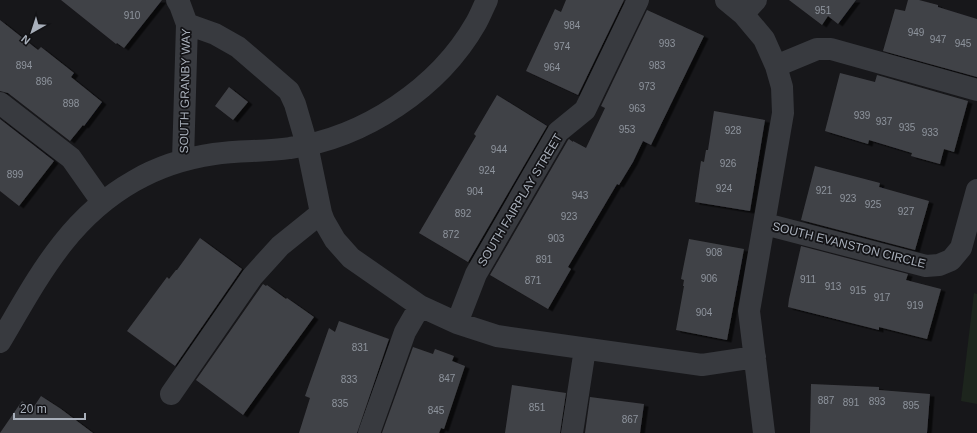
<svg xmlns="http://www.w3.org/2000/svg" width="977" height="433" viewBox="0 0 977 433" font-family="Arial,sans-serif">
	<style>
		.green { fill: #1d251d }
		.building { fill: #414247; filter: url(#shadow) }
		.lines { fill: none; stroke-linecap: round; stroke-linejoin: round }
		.minor { stroke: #383a3f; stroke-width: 22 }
		.labels { text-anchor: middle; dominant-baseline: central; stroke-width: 3.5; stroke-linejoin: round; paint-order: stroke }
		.number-label { font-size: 10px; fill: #8e949d }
		.street-label { font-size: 12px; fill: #a8afba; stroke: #121215 }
	</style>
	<defs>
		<filter id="shadow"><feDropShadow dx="4.5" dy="2.5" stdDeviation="0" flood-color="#0009"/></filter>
	</defs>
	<rect width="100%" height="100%" fill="#17171a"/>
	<path class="green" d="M 974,293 L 977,294 L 977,404 L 961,401 Z"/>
	<path class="building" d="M 61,0 L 162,0 L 124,48 L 117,43 L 116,44 Z
		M 566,0 L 624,0 L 578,95 L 526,71 L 555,9 L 561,12 Z
		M 789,0 L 856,0 L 838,24 L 828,16 L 822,25 Z
		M 908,0 L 919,0 L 938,5 L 938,7 L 977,19 L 977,77 L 883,51 L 895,9 L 905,11 Z
		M 647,10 L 704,36 L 651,145 L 643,141 L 633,162 L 619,185 L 617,184 L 568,267 L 571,269 L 548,309 L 490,275 L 568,140 L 569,139 L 573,142 L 573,141 L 586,148 L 605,108 L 601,106 Z
		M 0,20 L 38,50 L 41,47 L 74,73 L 71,77 L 102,102 L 84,126 L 83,125 L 70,141 L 8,93 L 0,91 Z
		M 840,73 L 875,82 L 877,75 L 968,101 L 954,152 L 944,149 L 940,164 L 911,156 L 912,153 L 869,140 L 868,144 L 825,131 Z
		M 229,87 L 248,102 L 233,120 L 215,106 Z
		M 497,95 L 547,126 L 468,262 L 419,233 L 476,136 L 474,134 Z
		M 714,111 L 765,120 L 750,211 L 695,202 L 701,161 L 704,162 L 706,150 L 708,150 Z
		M 0,119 L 54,161 L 19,206 L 0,191 Z
		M 815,166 L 880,183 L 879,187 L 929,201 L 915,250 L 801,220 Z
		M 200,238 L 242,269 L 175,366 L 127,331 L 167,277 L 169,279 L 176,270 L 177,270 Z
		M 689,239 L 744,249 L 727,340 L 676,330 L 684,286 L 683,286 L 684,280 L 681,279 Z
		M 801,246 L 908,274 L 906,280 L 941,289 L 927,339 L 879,327 L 879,330 L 788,307 L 789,299 Z
		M 263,284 L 266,286 L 267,285 L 286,299 L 287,298 L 314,317 L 243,415 L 196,380 Z
		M 339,321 L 389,339 L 357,433 L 299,433 L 310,398 L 305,396 L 329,328 L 335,332 Z
		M 413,347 L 433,354 L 435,349 L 454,356 L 452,361 L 465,366 L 444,429 L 441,428 L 439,433 L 382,433 Z
		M 811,384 L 879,387 L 879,390 L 930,394 L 927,433 L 810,433 Z
		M 512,385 L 566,393 L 560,433 L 505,433 Z
		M 41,396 L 61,409 L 93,433 L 0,433 L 22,401 L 28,406 L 29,405 L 33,408 Z
		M 590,397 L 644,404 L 640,433 L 585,433 Z"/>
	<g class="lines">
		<path class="minor" d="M 177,0 L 180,5 L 187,24 L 183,160
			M 726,0 L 743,14 L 764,39 L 776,66 L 782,87 L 783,113 L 749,311 L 764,433
			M 743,14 L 756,0
			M 187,24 L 215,34 L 238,47 L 289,91 L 295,104 L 307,145 L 321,213 L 324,221 L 335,240 L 351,258 L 420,306 L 457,323 L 497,336 L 702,365 L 755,357
			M 776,66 L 817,49 L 831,49 L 977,90
			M 0,103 L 71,158 L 102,202
			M 765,224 L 926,266 L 939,265 L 951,260 L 961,248 L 977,190
			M 457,323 L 476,274 L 558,132 L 585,110 L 638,0
			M 0,342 C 38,278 67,219 134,181 C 158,167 187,158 214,154 C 239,150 265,152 290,148 C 364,138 439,88 476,23 C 480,16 483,8 487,0
			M 171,394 L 252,277 L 280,246 L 321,213
			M 369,433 L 405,332 L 420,306
			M 572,433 L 585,349"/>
	</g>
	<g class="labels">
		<g class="number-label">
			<text x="823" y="10">951</text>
			<text x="132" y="15">910</text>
			<text x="572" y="25">984</text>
			<text x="916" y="32">949</text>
			<text x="938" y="39">947</text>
			<text x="667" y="43">993</text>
			<text x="963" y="43">945</text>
			<text x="562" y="46">974</text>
			<text x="24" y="65">894</text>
			<text x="657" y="65">983</text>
			<text x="552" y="67">964</text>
			<text x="44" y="81">896</text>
			<text x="647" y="86">973</text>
			<text x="71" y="103">898</text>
			<text x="637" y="108">963</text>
			<text x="862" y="115">939</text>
			<text x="884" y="121">937</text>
			<text x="907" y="127">935</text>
			<text x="627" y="129">953</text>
			<text x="733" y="130">928</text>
			<text x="930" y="132">933</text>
			<text x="499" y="149">944</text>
			<text x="728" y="163">926</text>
			<text x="487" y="170">924</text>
			<text x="15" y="174">899</text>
			<text x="724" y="188">924</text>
			<text x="824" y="190">921</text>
			<text x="475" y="191">904</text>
			<text x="580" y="195">943</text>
			<text x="848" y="198">923</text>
			<text x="873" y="204">925</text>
			<text x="906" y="211">927</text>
			<text x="463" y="213">892</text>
			<text x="569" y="216">923</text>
			<text x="451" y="234">872</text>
			<text x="556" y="238">903</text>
			<text x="714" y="252">908</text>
			<text x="544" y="259">891</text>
			<text x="709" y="278">906</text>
			<text x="808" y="279">911</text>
			<text x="533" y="280">871</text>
			<text x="833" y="286">913</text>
			<text x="858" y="290">915</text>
			<text x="882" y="297">917</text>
			<text x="915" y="305">919</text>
			<text x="704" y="312">904</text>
			<text x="360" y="347">831</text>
			<text x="447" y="378">847</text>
			<text x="349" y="379">833</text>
			<text x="826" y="400">887</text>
			<text x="877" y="401">893</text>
			<text x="851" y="402">891</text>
			<text x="340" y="403">835</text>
			<text x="911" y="405">895</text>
			<text x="537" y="407">851</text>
			<text x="436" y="410">845</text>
			<text x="630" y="419">867</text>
		</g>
		<g class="street-label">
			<text transform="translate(185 91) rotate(-89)">SOUTH GRANBY WAY</text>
			<text transform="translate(520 200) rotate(-59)">SOUTH FAIRPLAY STREET</text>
			<text transform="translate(849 245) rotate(14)">SOUTH EVANSTON CIRCLE</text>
		</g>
	</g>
	<g transform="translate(32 32) rotate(219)" stroke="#121215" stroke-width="3" paint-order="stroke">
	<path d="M0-3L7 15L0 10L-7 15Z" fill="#a8afba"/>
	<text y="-6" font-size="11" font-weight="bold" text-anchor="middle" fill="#a8afba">N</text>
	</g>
	<path d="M14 413v6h71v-6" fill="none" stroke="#a8afba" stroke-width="2"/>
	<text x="20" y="413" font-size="12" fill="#a8afba" stroke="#121215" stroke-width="3" paint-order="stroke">20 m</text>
</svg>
